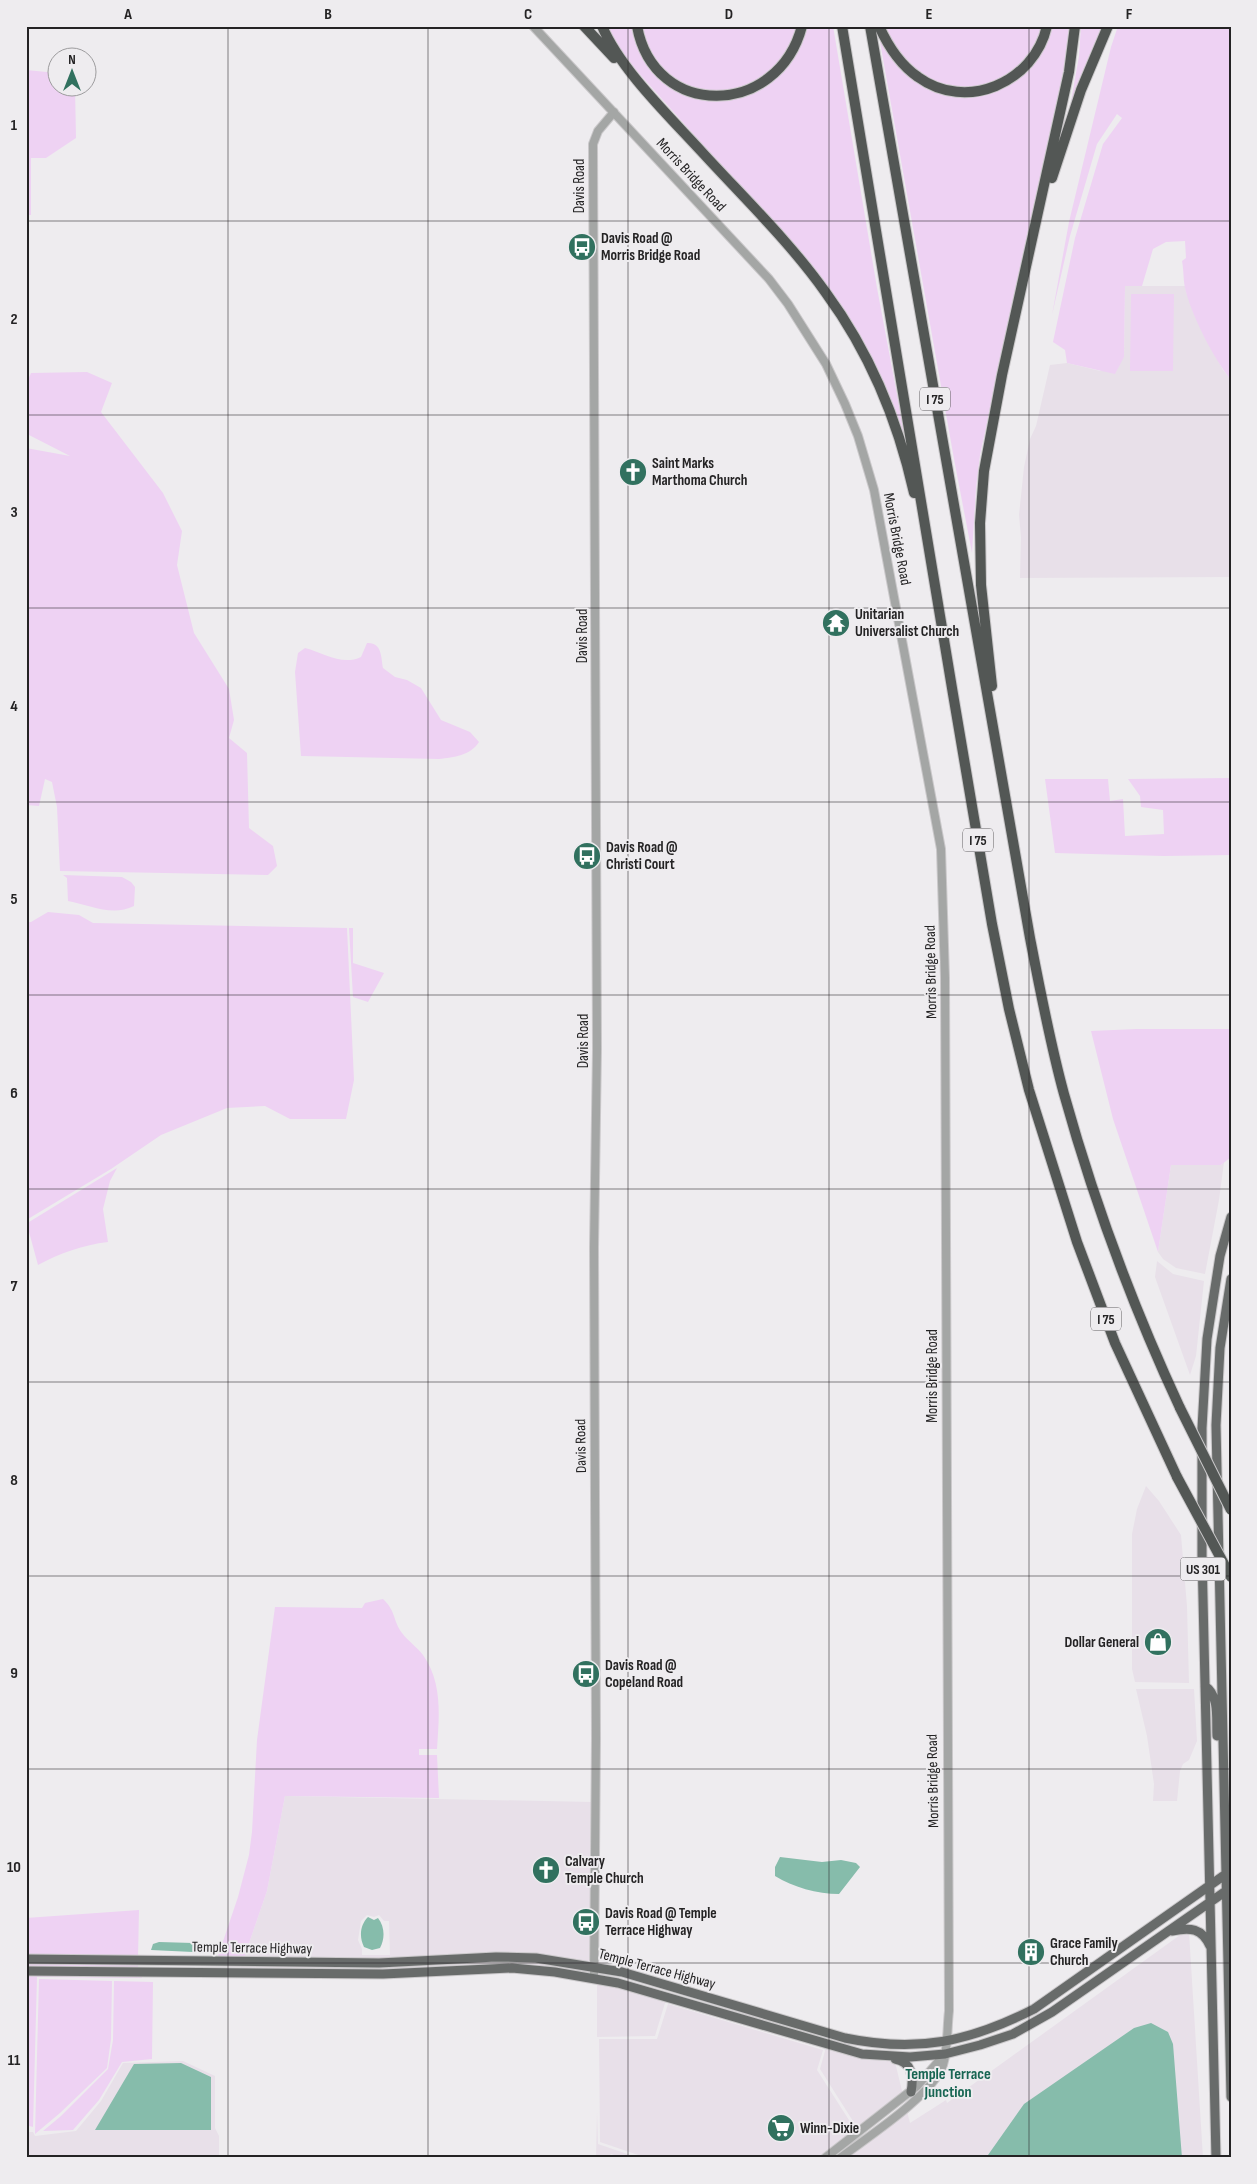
<svg xmlns="http://www.w3.org/2000/svg" width="1257" height="2184" viewBox="0 0 1257 2184" font-family="'Sofia Sans Condensed',sans-serif">
	<style>
		.built { fill: #e8e0e9; fill-rule: evenodd }
		.green { fill: #eed2f3 }
		.water { fill: #86bcab }
		.lines { fill: none; stroke-linecap: round; stroke-linejoin: round }
		.minor-casing { stroke: #cac8ca; stroke-width: 10 }
		.major-casing { stroke: #cac8ca; stroke-width: 11 }
		.highway-casing { stroke: #cac8ca; stroke-width: 12 }
		.minor { stroke: #a4a6a5; stroke-width: 8 }
		.major { stroke: #686b6a; stroke-width: 9 }
		.highway { stroke: #535755; stroke-width: 10 }
		.highway-bridge-casing { stroke: #cac8ca; stroke-width: 12; stroke-linecap: butt }
		.highway-bridge { stroke: #535755; stroke-width: 10 }
		.grid { fill: none; stroke: #242324; stroke-width: 1; stroke-opacity: 0.55 }
		.labels { text-anchor: middle; dominant-baseline: central; stroke-width: 4; stroke-linejoin: round; paint-order: stroke }
		.shield { fill: #eeecef; stroke: #615f61; stroke-width: 1 }
		.shield-label { font-size: 14px; font-weight: bold; fill: #242324 }
		.street-label { font-size: 15px; fill: #242324; stroke: #eeecef }
		.poi-label { font-size: 15px; font-weight: bold; fill: #242324; stroke: #eeecef; text-anchor: start }
		.neighbourhood-label { font-size: 16px; font-weight: bold; fill: #186653; stroke: #eeecef }
		.neatline { fill: none; stroke: #242324; stroke-width: 2 }
		.grid-label { font-size: 16px; text-anchor: middle; font-weight: bold; fill: #242324 }
	</style>
	<rect width="100%" height="100%" fill="#eeecef"/>
	<path class="built" d="M 1125,286 L 1185,286 L 1186,292 L 1204,334 L 1223,370 L 1231,380 L 1231,577 L 1020,578 L 1021,537 L 1019,515 L 1024,467 L 1030,439 L 1036,426 L 1050,365 L 1067,363 L 1100,371 L 1124,357 Z
		M 1224,1162 L 1219,1200 L 1205,1274 L 1176,1268 L 1163,1259 L 1158,1252 L 1171,1165 L 1221,1165 Z
		M 1157,1261 L 1173,1274 L 1204,1281 L 1196,1356 L 1190,1375 L 1155,1277 Z
		M 1146,1486 L 1159,1501 L 1181,1535 L 1187,1606 L 1189,1683 L 1135,1682 L 1132,1669 L 1132,1534 L 1137,1509 Z
		M 1136,1689 L 1194,1689 L 1197,1741 L 1189,1760 L 1183,1764 L 1180,1771 L 1177,1801 L 1153,1801 L 1154,1784 L 1147,1736 Z
		M 285,1796 L 593,1802 L 591,1962 L 537,1955 L 496,1953 L 379,1959 L 244,1958 L 267,1891 ZM 367,1915 L 374,1917 L 379,1915 L 384,1921 L 389,1921 L 390,1955 L 362,1955 L 362,1949 L 358,1940 L 361,1921 Z
		M 1189,1932 L 1203,2158 L 845,2158 L 907,2111 L 910,2123 L 946,2100 L 947,2103 L 1180,1935 Z
		M 496,1960 L 536,1961 L 591,1969 L 591,1973 L 512,1964 L 383,1971 L 240,1970 L 241,1965 Z
		M 597,1981 L 659,1998 L 824,2047 L 859,2057 L 895,2062 L 903,2095 L 858,2129 L 820,2069 L 825,2051 L 824,2048 L 668,2001 L 665,2003 L 655,2036 L 597,2037 Z
		M 668,2004 L 823,2050 L 817,2070 L 856,2131 L 818,2158 L 755,2158 L 753,2155 L 744,2158 L 647,2158 L 600,2142 L 599,2039 L 657,2039 Z
		M 183,2061 L 215,2076 L 215,2128 L 219,2136 L 219,2158 L 26,2158 L 26,2132 L 33,2132 L 35,2136 L 76,2131 L 101,2101 L 123,2063 Z
		M 597,2112 L 598,2144 L 639,2158 L 623,2158 L 611,2154 L 608,2158 L 596,2158 Z"/>
	<path class="green" d="M 605,26 L 633,26 L 647,60 L 693,94 L 762,86 L 805,26 L 833,26 L 877,288 L 904,432 L 902,432 L 806,260 L 627,60 Z
		M 639,26 L 799,26 L 791,47 L 763,79 L 726,92 L 697,90 L 673,79 L 649,53 Z
		M 882,26 L 1045,26 L 1036,49 L 1004,81 L 964,90 L 933,83 L 904,61 Z
		M 1050,26 L 1070,26 L 1068,52 L 980,455 L 976,488 L 972,553 L 954,459 L 880,42 L 883,41 L 890,53 L 945,92 L 1011,82 Z
		M 1081,26 L 1106,26 L 1067,124 L 1079,56 Z
		M 1118,26 L 1231,26 L 1231,380 C 1214,359 1193,318 1186,292 C 1183,282 1184,271 1182,261 L 1186,258 L 1185,241 L 1166,242 L 1153,249 L 1142,286 L 1125,286 L 1124,357 L 1115,374 L 1067,363 L 1065,350 L 1053,342 L 1075,238 L 1103,144 L 1122,118 L 1117,114 L 1097,144 L 1070,236 L 1052,315 L 1069,222 L 1111,47 Z
		M 26,70 L 57,73 L 58,88 L 75,88 L 76,138 L 46,158 L 31,158 L 31,215 L 26,215 Z
		M 1131,294 L 1174,294 L 1173,371 L 1130,371 Z
		M 87,372 L 112,383 L 101,412 L 163,493 L 182,531 L 177,565 L 194,633 L 229,689 L 234,720 L 229,738 L 247,753 L 249,828 L 273,846 L 277,866 L 268,875 L 60,871 L 57,807 L 52,782 L 45,779 L 39,806 L 26,805 L 26,448 L 70,456 L 29,435 C 24,417 23,389 31,373 Z
		M 367,643 C 382,642 381,657 383,668 L 395,677 L 407,680 L 421,688 L 441,720 L 470,732 L 479,742 C 470,756 454,757 439,759 L 301,756 L 295,672 L 298,653 L 305,648 C 324,653 342,666 361,657 Z
		M 1231,778 L 1231,855 L 1164,856 L 1055,853 L 1045,779 L 1108,779 L 1110,801 L 1123,799 L 1125,836 L 1164,834 L 1163,810 L 1141,807 L 1140,796 L 1128,779 Z
		M 63,875 L 122,877 L 131,882 L 135,887 L 134,906 C 112,917 90,905 68,901 L 67,878 Z
		M 48,912 L 79,915 L 93,923 L 347,928 L 354,1080 L 346,1119 L 290,1119 L 265,1106 L 227,1108 L 161,1135 L 111,1169 L 28,1219 L 26,922 L 31,922 Z
		M 349,928 L 353,928 L 353,963 L 384,973 L 368,1002 L 353,997 Z
		M 1137,1029 L 1231,1029 L 1231,1157 L 1221,1165 L 1171,1165 L 1158,1252 L 1113,1119 L 1091,1031 Z
		M 117,1168 L 110,1181 L 103,1209 L 108,1242 C 83,1245 60,1253 38,1265 L 26,1221 L 29,1222 Z
		M 383,1599 C 396,1611 393,1621 402,1633 C 408,1641 417,1647 423,1655 C 443,1683 439,1717 437,1749 L 419,1749 L 419,1755 L 437,1755 L 439,1798 L 285,1796 L 267,1891 L 244,1958 L 222,1958 L 218,1956 L 238,1897 L 249,1855 L 252,1832 L 257,1740 L 275,1607 L 362,1608 L 365,1603 Z
		M 139,1910 L 138,1957 L 26,1956 L 26,1918 Z
		M 26,1962 L 138,1964 L 138,1969 L 26,1968 Z
		M 26,1974 L 142,1976 L 142,1978 L 37,1977 L 33,2127 L 26,2125 Z
		M 39,1979 L 112,1981 L 111,2039 L 107,2068 L 60,2113 L 35,2134 Z
		M 114,1981 L 153,1982 L 152,2059 L 122,2062 L 99,2100 L 73,2130 L 43,2131 L 61,2116 L 108,2069 L 113,2040 Z"/>
	<path class="water" d="M 780,1857 L 822,1862 L 841,1860 L 856,1863 L 860,1867 L 839,1894 C 817,1894 793,1887 775,1876 L 775,1867 Z
		M 368,1917 L 374,1920 L 378,1918 C 385,1927 385,1939 380,1948 L 372,1950 L 364,1947 C 359,1937 360,1925 368,1917 Z
		M 159,1942 L 193,1943 L 195,1950 L 193,1952 L 151,1950 L 153,1944 Z
		M 1151,2023 L 1168,2032 L 1173,2044 L 1182,2158 L 992,2158 L 988,2155 L 1024,2104 L 1134,2028 Z
		M 181,2063 L 211,2077 L 211,2130 L 95,2130 L 134,2064 Z"/>
	<g class="lines">
		<defs>
			<path id="minor" d="M 533,26 L 769,279 L 788,304 L 826,364 L 845,404 L 858,436 L 874,490 L 941,849 L 945,978 L 949,2011 C 947,2028 948,2048 943,2065 C 933,2095 866,2138 840,2158
				M 594,1977 L 596,1738 L 594,1247 L 597,1049 L 593,144 L 598,131 L 614,112
				M 825,2158 L 917,2086 L 945,2054"/>
			<path id="major" d="M 1231,1279 L 1220,1348 L 1216,1425 L 1231,2097
				M 1205,1686 C 1220,1696 1216,1720 1217,1736
				M 1172,1931 C 1190,1927 1202,1928 1210,1946
				M 26,1959 L 379,1963 L 496,1957 L 536,1958 L 622,1972 L 845,2038 C 917,2053 969,2042 1034,2009 L 1226,1874
				M 26,1971 L 383,1974 L 512,1968 L 555,1972 L 618,1983 L 862,2054 L 910,2057 L 945,2054 L 980,2045 L 1013,2034 L 1052,2012 L 1226,1891
				M 895,2059 C 912,2062 914,2077 911,2092
				M 1216,2158 L 1202,1555 L 1202,1428 L 1207,1339 L 1220,1256 L 1231,1217"/>
			<path id="highway" d="M 584,26 L 614,58
				M 602,26 C 620,69 669,116 701,151 C 743,197 790,242 826,293 C 870,353 898,421 914,493
				M 637,26 C 654,120 778,118 802,26
				M 842,26 L 953,694 L 992,924 L 1009,1009 L 1029,1090 L 1077,1242 L 1115,1343 L 1177,1477
				M 870,26 L 1030,938 C 1040,990 1050,1043 1064,1094 C 1094,1202 1133,1307 1180,1408
				M 879,26 C 888,46 899,64 918,77 C 966,112 1034,83 1047,26
				M 1052,178 L 1081,90 L 1108,26
				M 992,686 L 981,585 L 980,523 L 984,471 L 1002,375 L 1069,72 L 1075,26"/>
		</defs>
		<use href="#minor" class="minor-casing"/>
		<use href="#major" class="major-casing"/>
		<use href="#highway" class="highway-casing"/>
		<use href="#minor" class="minor"/>
		<use href="#major" class="major"/>
		<use href="#highway" class="highway"/>
		<defs>
			<path id="highway-bridge" d="M 1180,1408 L 1231,1510
				M 1177,1477 L 1231,1577"/>
		</defs>
		<use href="#highway-bridge" class="highway-bridge-casing"/>
		<use href="#highway-bridge" class="highway-bridge"/>
	</g>
	<path class="grid" d="M 228,26 L 228,2158M 428,26 L 428,2158M 628,26 L 628,2158M 829,26 L 829,2158M 1029,26 L 1029,2158M 26,221 L 1231,221M 26,415 L 1231,415M 26,608 L 1231,608M 26,802 L 1231,802M 26,995 L 1231,995M 26,1189 L 1231,1189M 26,1382 L 1231,1382M 26,1576 L 1231,1576M 26,1769 L 1231,1769M 26,1963 L 1231,1963"/>
	<defs>
		<symbol id="bus-disc" viewBox="-11 -11 22 22"><circle r="9.5" fill="#31715f" stroke="#eeecef"/><path d="M-5-6H5V4H4V6H2V4H-2V6H-4V4H-5ZM-3.5-4V0h7V-4ZM-3.5 1.2v1.5H-2V1.2ZM2 1.2v1.5H3.5V1.2Z" fill="#fff"/></symbol>
		<symbol id="church-disc" viewBox="-11 -11 22 22"><circle r="9.5" fill="#31715f" stroke="#eeecef"/><path d="M-1.2-6h2.4v3.5h3.3v2.4h-3.3V6h-2.4V-.1h-3.3v-2.4h3.3Z" fill="#fff"/></symbol>
		<symbol id="temple-disc" viewBox="-11 -11 22 22"><circle r="9.5" fill="#31715f" stroke="#eeecef"/><path d="M0-6L5-2H3V0L6.5 2.5H4V6H1.5V3h-3V6H-4V2.5H-6.5L-3 0V-2H-5Z" fill="#fff"/></symbol>
		<symbol id="shop-disc" viewBox="-11 -11 22 22"><circle r="9.5" fill="#31715f" stroke="#eeecef"/><path d="M-5-2.5h2.3a2.7 3.5 0 0 1 5.4 0H5L5.5 6h-11ZM-1.5-2.5h3a1.5 2.3 0 0 0-3 0Z" fill="#fff"/></symbol>
		<symbol id="building-disc" viewBox="-11 -11 22 22"><circle r="9.5" fill="#31715f" stroke="#eeecef"/><path d="M-4-6H4V6H1V3H-1V6H-4ZM-2.5-4.3h1.7v1.8h-1.7ZM.8-4.3h1.7v1.8H.8ZM-2.5-1h1.7V.8h-1.7ZM.8-1h1.7V.8H.8Z" fill="#fff"/></symbol>
		<symbol id="supermarket-disc" viewBox="-11 -11 22 22"><circle r="9.5" fill="#31715f" stroke="#eeecef"/><path d="M-6-5.5h2.5l.6 2H6L4.5 2H-2.5L-4.4-4H-6ZM-1.5 3.2a1.3 1.3 0 1 0 .1 0ZM3 3.2a1.3 1.3 0 1 0 .1 0Z" fill="#fff"/></symbol>
	</defs>
	<g fill-rule="evenodd">
		<use href="#bus-disc" x="566" y="231" width="32" height="32"/>
		<use href="#church-disc" x="617" y="456" width="32" height="32"/>
		<use href="#temple-disc" x="820" y="607" width="32" height="32"/>
		<use href="#bus-disc" x="571" y="840" width="32" height="32"/>
		<use href="#shop-disc" x="1142" y="1626" width="32" height="32"/>
		<use href="#bus-disc" x="570" y="1658" width="32" height="32"/>
		<use href="#church-disc" x="530" y="1854" width="32" height="32"/>
		<use href="#bus-disc" x="570" y="1906" width="32" height="32"/>
		<use href="#building-disc" x="1015" y="1936" width="32" height="32"/>
		<use href="#supermarket-disc" x="765" y="2112" width="32" height="32"/>
	</g>
	<g class="labels">
		<g class="shield">
			<rect x="920" y="387.5" width="30" height="23" rx="4"/>
			<rect x="963" y="828.5" width="30" height="23" rx="4"/>
			<rect x="1091" y="1307.5" width="30" height="23" rx="4"/>
			<rect x="1180.5" y="1557.5" width="45" height="23" rx="4"/>
		</g>
		<g class="shield-label">
			<text x="935" y="399">I 75</text>
			<text x="978" y="840">I 75</text>
			<text x="1106" y="1319">I 75</text>
			<text x="1203" y="1569">US 301</text>
		</g>
		<g class="street-label">
			<text transform="translate(691 175) rotate(47)">Morris Bridge Road</text>
			<text transform="translate(579 186) rotate(-90)">Davis Road</text>
			<text transform="translate(897 539) rotate(79)">Morris Bridge Road</text>
			<text transform="translate(582 636) rotate(-90)">Davis Road</text>
			<text transform="translate(931 972) rotate(-91)">Morris Bridge Road</text>
			<text transform="translate(583 1041) rotate(-90)">Davis Road</text>
			<text transform="translate(932 1376) rotate(-90)">Morris Bridge Road</text>
			<text transform="translate(581 1446) rotate(-91)">Davis Road</text>
			<text transform="translate(933 1781) rotate(-91)">Morris Bridge Road</text>
			<text transform="translate(252 1948) rotate(1)">Temple Terrace Highway</text>
			<text transform="translate(657 1969) rotate(15)">Temple Terrace Highway</text>
		</g>
		<g class="poi-label">
			<text x="601" y="238">Davis Road @<tspan x="601" dy="17">Morris Bridge Road</tspan></text>
			<text x="652" y="463">Saint Marks<tspan x="652" dy="17">Marthoma Church</tspan></text>
			<text x="855" y="614">Unitarian<tspan x="855" dy="17">Universalist Church</tspan></text>
			<text x="606" y="847">Davis Road @<tspan x="606" dy="17">Christi Court</tspan></text>
			<text x="1139" y="1642" text-anchor="end">Dollar General</text>
			<text x="605" y="1665">Davis Road @<tspan x="605" dy="17">Copeland Road</tspan></text>
			<text x="565" y="1861">Calvary<tspan x="565" dy="17">Temple Church</tspan></text>
			<text x="605" y="1913">Davis Road @ Temple<tspan x="605" dy="17">Terrace Highway</tspan></text>
			<text x="1050" y="1943">Grace Family<tspan x="1050" dy="17">Church</tspan></text>
			<text x="800" y="2128">Winn-Dixie</text>
		</g>
		<g class="neighbourhood-label">
			<text x="948" y="2074">Temple Terrace<tspan x="948" dy="18">Junction</tspan></text>
		</g>
	</g>
	<rect width="1257" height="2184" fill="none" stroke="#eeecef" stroke-width="55"/>
	<g transform="translate(72 72)"><circle r="24" fill="#eeecef" stroke="#9d9c9e"/>
	<path d="M0-4L9 19L0 12L-9 19Z" fill="#31715f"/>
	<text y="-8" font-size="14" font-weight="bold" text-anchor="middle" fill="#242324">N</text>
	</g>
	<rect x="28" y="28" width="1202" height="2128" class="neatline"/>
	<g class="grid-label">
		<text x="128" y="19">A</text>
		<text x="328" y="19">B</text>
		<text x="528" y="19">C</text>
		<text x="729" y="19">D</text>
		<text x="929" y="19">E</text>
		<text x="1129" y="19">F</text>
		<text x="14" y="130">1</text>
		<text x="14" y="324">2</text>
		<text x="14" y="517">3</text>
		<text x="14" y="711">4</text>
		<text x="14" y="904">5</text>
		<text x="14" y="1098">6</text>
		<text x="14" y="1291">7</text>
		<text x="14" y="1485">8</text>
		<text x="14" y="1678">9</text>
		<text x="14" y="1872">10</text>
		<text x="14" y="2065">11</text>
	</g>
</svg>
